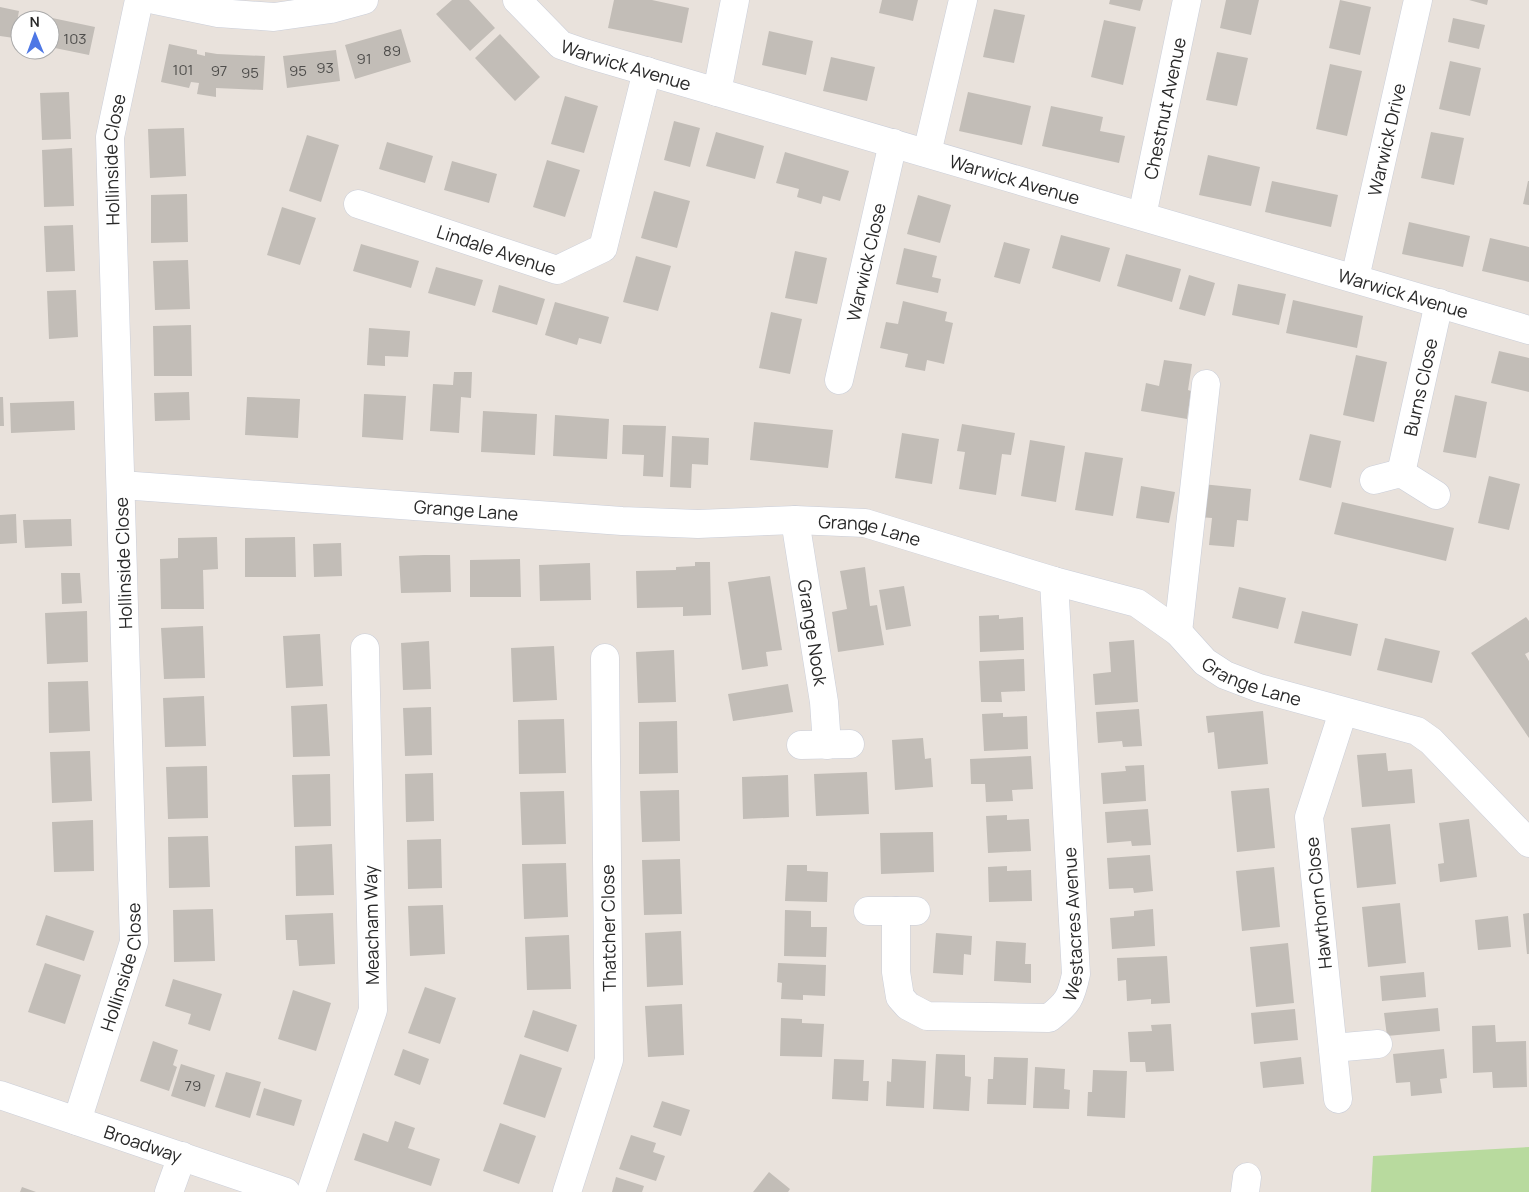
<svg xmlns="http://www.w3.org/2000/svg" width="1529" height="1192" viewBox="0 0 1529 1192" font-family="Manrope,sans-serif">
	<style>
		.green { fill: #b8da9e }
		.building { fill: #c2bdb7 }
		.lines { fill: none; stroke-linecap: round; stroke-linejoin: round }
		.minor-casing { stroke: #caced9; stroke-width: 29 }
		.minor { stroke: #fff; stroke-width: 28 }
		.labels { text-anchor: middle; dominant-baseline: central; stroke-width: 4.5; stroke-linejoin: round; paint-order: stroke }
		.number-label { font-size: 15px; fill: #4f4e4c }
		.street-label { font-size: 18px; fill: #292929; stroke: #fff }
	</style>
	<rect width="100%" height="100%" fill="#e9e2dc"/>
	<path class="green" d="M 1529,1147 L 1529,1192 L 1371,1192 L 1373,1156 Z"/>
	<path class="building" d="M 452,0 L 469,0 L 495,28 L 470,51 L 436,14 Z
		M 614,0 L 652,0 L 689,8 L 682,43 L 608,28 Z
		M 882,0 L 918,0 L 913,21 L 879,13 Z
		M 1110,0 L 1143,0 L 1140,11 L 1109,4 Z
		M 1226,0 L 1259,0 L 1251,35 L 1220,28 Z
		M 1340,0 L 1371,7 L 1360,55 L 1329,48 Z
		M 1469,0 L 1488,0 L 1487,5 Z
		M 0,7 L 19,11 L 14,38 L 0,36 Z
		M 994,9 L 1025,15 L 1014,63 L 983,57 Z
		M 38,15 L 95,27 L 89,55 L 50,47 L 50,20 L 37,20 Z
		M 1453,18 L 1485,25 L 1479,49 L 1448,42 Z
		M 1104,20 L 1136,27 L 1123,85 L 1091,77 Z
		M 401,29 L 411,62 L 355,79 L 345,45 Z
		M 769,31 L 813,41 L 806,75 L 762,65 Z
		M 500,34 L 540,77 L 515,101 L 475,58 Z
		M 169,44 L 197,50 L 197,54 L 205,56 L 205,52 L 217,54 L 265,56 L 263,90 L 216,88 L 216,97 L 197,94 L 199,83 L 191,82 L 189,88 L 161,82 Z
		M 336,50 L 340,81 L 287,88 L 283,56 Z
		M 1217,52 L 1248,58 L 1237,106 L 1206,100 Z
		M 831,57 L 875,67 L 867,101 L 823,91 Z
		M 1450,61 L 1481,68 L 1470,116 L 1439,109 Z
		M 1330,64 L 1362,71 L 1347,136 L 1316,129 Z
		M 69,92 L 71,139 L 42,140 L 40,93 Z
		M 968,92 L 1031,106 L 1022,145 L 959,131 Z
		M 565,96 L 598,106 L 584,153 L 551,144 Z
		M 1051,106 L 1103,117 L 1100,131 L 1125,136 L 1119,163 L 1042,146 Z
		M 674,121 L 700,128 L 690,167 L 664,160 Z
		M 184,128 L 186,176 L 150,178 L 148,129 Z
		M 716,132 L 764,146 L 755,179 L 706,166 Z
		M 1431,132 L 1464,138 L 1454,185 L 1421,178 Z
		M 307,135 L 339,145 L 321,202 L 289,191 Z
		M 387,142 L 433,156 L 425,183 L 379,169 Z
		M 72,148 L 74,206 L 44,207 L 42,150 Z
		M 785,152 L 849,171 L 840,201 L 823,196 L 821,204 L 797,197 L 799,189 L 776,183 Z
		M 1208,155 L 1260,167 L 1251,206 L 1199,195 Z
		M 547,160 L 580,170 L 565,217 L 533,207 Z
		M 452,161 L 497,174 L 489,203 L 444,190 Z
		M 1272,181 L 1338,195 L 1331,227 L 1265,212 Z
		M 1528,181 L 1529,181 L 1529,205 L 1523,204 Z
		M 654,191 L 690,201 L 677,248 L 641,238 Z
		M 187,194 L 188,242 L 151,243 L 151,195 Z
		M 918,195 L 951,205 L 940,243 L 907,234 Z
		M 282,207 L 316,218 L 300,265 L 267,255 Z
		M 1409,222 L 1470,236 L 1463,267 L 1402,254 Z
		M 73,225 L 75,271 L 46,272 L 44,226 Z
		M 1061,235 L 1110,248 L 1100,282 L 1052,268 Z
		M 1490,238 L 1529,247 L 1529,282 L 1482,271 Z
		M 1004,242 L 1030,249 L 1020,284 L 994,277 Z
		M 361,244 L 419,261 L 411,288 L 353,271 Z
		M 904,248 L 937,256 L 932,277 L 941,279 L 938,293 L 896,284 Z
		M 795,251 L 827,258 L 817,304 L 785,298 Z
		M 1126,254 L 1181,269 L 1172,302 L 1117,286 Z
		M 636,256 L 671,266 L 658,311 L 623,302 Z
		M 188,260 L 190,309 L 155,310 L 153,261 Z
		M 436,267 L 483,280 L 475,306 L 428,293 Z
		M 1189,275 L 1215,283 L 1205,316 L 1179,309 Z
		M 1238,284 L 1286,294 L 1279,325 L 1232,315 Z
		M 499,285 L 545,299 L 537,325 L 492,312 Z
		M 76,290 L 78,337 L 49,339 L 47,291 Z
		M 1293,300 L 1363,316 L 1357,348 L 1286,333 Z
		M 903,301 L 947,312 L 945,321 L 953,323 L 944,364 L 927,360 L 925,371 L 905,367 L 908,354 L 880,348 L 886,322 L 898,324 Z
		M 555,302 L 609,317 L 601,344 L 579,338 L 577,345 L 545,335 Z
		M 771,312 L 802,319 L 790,374 L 759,368 Z
		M 191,325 L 192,376 L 154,376 L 153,326 Z
		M 369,328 L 410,331 L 408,357 L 385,356 L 385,366 L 367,365 Z
		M 1499,351 L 1529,358 L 1529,392 L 1491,383 Z
		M 1356,355 L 1387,362 L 1374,422 L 1343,415 Z
		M 1164,360 L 1192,364 L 1188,390 L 1191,391 L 1187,419 L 1141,411 L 1146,383 L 1159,386 Z
		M 454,372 L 472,372 L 471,398 L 461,397 L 459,433 L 430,431 L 433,384 L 453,385 Z
		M 189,392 L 190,420 L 155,421 L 154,393 Z
		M 364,394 L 406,396 L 403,440 L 362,437 Z
		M 1455,395 L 1487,402 L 1476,458 L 1443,452 Z
		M 0,397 L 3,397 L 4,426 L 0,426 Z
		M 247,397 L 300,399 L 298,438 L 245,435 Z
		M 74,401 L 75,430 L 11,433 L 10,403 Z
		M 483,411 L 537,414 L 535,455 L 481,452 Z
		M 555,415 L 609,419 L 607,459 L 553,456 Z
		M 754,422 L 833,430 L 828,468 L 750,460 Z
		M 962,424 L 1015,433 L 1011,455 L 1002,454 L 996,495 L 959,489 L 965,452 L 957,451 Z
		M 623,425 L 666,426 L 663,477 L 643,476 L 644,455 L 622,454 Z
		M 902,433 L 939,439 L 932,484 L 895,478 Z
		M 1310,434 L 1341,441 L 1331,488 L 1299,480 Z
		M 672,436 L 709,438 L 708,465 L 692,464 L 691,488 L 670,487 Z
		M 1030,440 L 1065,446 L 1056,502 L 1021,496 Z
		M 1085,452 L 1123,458 L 1113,516 L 1075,510 Z
		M 1489,476 L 1520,484 L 1509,530 L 1478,523 Z
		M 1202,484 L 1251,489 L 1248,521 L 1237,520 L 1234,547 L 1209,545 L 1212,518 L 1199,517 Z
		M 1141,486 L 1175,492 L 1169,523 L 1136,518 Z
		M 1342,502 L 1454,528 L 1446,561 L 1334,534 Z
		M 16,514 L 17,543 L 0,544 L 0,515 Z
		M 71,519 L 72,546 L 25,548 L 23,520 Z
		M 217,537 L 218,569 L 203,570 L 204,609 L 161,609 L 160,559 L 178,558 L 178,538 Z
		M 295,537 L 296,577 L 245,577 L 245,538 Z
		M 341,543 L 342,576 L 314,577 L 313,544 Z
		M 424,555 L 450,555 L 451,592 L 401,593 L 399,556 Z
		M 520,559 L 521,597 L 470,597 L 470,560 Z
		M 695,562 L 710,562 L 711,615 L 683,616 L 683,607 L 637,608 L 636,571 L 676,570 L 676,567 L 695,566 Z
		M 590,563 L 591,600 L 540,601 L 539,565 Z
		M 865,567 L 870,606 L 877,605 L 884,645 L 838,652 L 832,612 L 847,609 L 840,571 Z
		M 61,573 L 80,573 L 82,603 L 62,604 Z
		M 770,576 L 782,650 L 766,652 L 768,666 L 742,670 L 728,582 Z
		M 904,586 L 911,626 L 886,630 L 879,590 Z
		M 1239,587 L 1286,598 L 1278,629 L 1232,618 Z
		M 87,611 L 88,662 L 47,664 L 45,613 Z
		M 1302,611 L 1358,624 L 1351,656 L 1294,643 Z
		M 999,615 L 999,619 L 1023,617 L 1024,650 L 980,652 L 979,616 Z
		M 1526,617 L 1529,621 L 1529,652 L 1525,654 L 1529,661 L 1529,738 L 1471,653 Z
		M 203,626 L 205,678 L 164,679 L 161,628 Z
		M 320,634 L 323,686 L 286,688 L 283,636 Z
		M 1385,638 L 1440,651 L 1432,683 L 1377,670 Z
		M 1134,640 L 1138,702 L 1095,705 L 1093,674 L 1111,672 L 1109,642 Z
		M 429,641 L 431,689 L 403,690 L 401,643 Z
		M 554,646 L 557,700 L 513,702 L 511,648 Z
		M 674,650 L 676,702 L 638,703 L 636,652 Z
		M 1024,659 L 1025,691 L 1001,692 L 1002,702 L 981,702 L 979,661 Z
		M 88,681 L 90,731 L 49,733 L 48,682 Z
		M 788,684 L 793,712 L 733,721 L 728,694 Z
		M 204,696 L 206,746 L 165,747 L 163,698 Z
		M 327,704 L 330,756 L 293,757 L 291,706 Z
		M 431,707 L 432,755 L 405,756 L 403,708 Z
		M 1139,709 L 1142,746 L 1123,747 L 1122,741 L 1098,743 L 1096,712 Z
		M 1263,711 L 1268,764 L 1218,769 L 1214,732 L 1208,733 L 1206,716 Z
		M 1003,713 L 1003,717 L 1027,716 L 1028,749 L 984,751 L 982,714 Z
		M 564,719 L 566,773 L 519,774 L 518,720 Z
		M 677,721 L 678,773 L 639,774 L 639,722 Z
		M 923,738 L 925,759 L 931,758 L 933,787 L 895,790 L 892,740 Z
		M 90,751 L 92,801 L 52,803 L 50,752 Z
		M 1386,753 L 1388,771 L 1412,769 L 1415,803 L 1362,807 L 1357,755 Z
		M 1031,756 L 1033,789 L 1012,790 L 1013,801 L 986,802 L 985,784 L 971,784 L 970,759 Z
		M 1144,765 L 1146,801 L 1103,804 L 1101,773 L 1126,771 L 1125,766 Z
		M 207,766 L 208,818 L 168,819 L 166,767 Z
		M 867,772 L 869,814 L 816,816 L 814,774 Z
		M 433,773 L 434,821 L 406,822 L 405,774 Z
		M 330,774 L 331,826 L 294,827 L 292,775 Z
		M 788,775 L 789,817 L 743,819 L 742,777 Z
		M 1269,788 L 1275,848 L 1237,852 L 1231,791 Z
		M 679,790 L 680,841 L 642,842 L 640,791 Z
		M 564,791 L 566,844 L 522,845 L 520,792 Z
		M 1148,809 L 1151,845 L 1132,846 L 1131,841 L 1107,843 L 1105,812 Z
		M 1007,815 L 1007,820 L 1029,819 L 1031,851 L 988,853 L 986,816 Z
		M 1469,819 L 1477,877 L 1440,882 L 1438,864 L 1444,863 L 1439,823 Z
		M 93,820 L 94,871 L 54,872 L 52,822 Z
		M 1390,824 L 1396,884 L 1357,888 L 1351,828 Z
		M 933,832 L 934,872 L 881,874 L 880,833 Z
		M 208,836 L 210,887 L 169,888 L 168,837 Z
		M 441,839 L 442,888 L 408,889 L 407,840 Z
		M 332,844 L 334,895 L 296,896 L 295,846 Z
		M 1150,855 L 1153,891 L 1134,893 L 1133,888 L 1109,889 L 1107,858 Z
		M 680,859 L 682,914 L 644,915 L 642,860 Z
		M 566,863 L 568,917 L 524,919 L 522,864 Z
		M 787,865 L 807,865 L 807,871 L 828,872 L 827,902 L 785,901 Z
		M 1007,866 L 1007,871 L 1031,870 L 1032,901 L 989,902 L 988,867 Z
		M 1274,867 L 1280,927 L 1242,931 L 1236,871 Z
		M 1400,903 L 1406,963 L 1368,967 L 1362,907 Z
		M 443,905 L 445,954 L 410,956 L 408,906 Z
		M 213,909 L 215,961 L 174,962 L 173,910 Z
		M 1153,909 L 1155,946 L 1112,949 L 1110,918 L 1134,916 L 1134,911 Z
		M 785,910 L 811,911 L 811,927 L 827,927 L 826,957 L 784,956 Z
		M 333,913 L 335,964 L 299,966 L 297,940 L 286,940 L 285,915 Z
		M 1529,913 L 1529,954 L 1527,954 L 1523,914 Z
		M 46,915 L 94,931 L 84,961 L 36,945 Z
		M 1508,916 L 1511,947 L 1478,950 L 1475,920 Z
		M 681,931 L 683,985 L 647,987 L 645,933 Z
		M 936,933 L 972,936 L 971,955 L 964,954 L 963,975 L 933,973 Z
		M 569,935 L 571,989 L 527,990 L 525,937 Z
		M 996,941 L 1026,943 L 1025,964 L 1031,964 L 1031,983 L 994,981 Z
		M 1288,943 L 1294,1003 L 1256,1007 L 1250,947 Z
		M 1167,956 L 1170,1003 L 1151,1004 L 1151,999 L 1127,1001 L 1126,980 L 1118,981 L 1117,958 Z
		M 45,963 L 81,975 L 65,1024 L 28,1012 Z
		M 778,963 L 826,965 L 825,996 L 803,995 L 803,1000 L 781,999 L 782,983 L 777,982 Z
		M 1424,972 L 1426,997 L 1382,1001 L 1380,976 Z
		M 173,979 L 222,994 L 210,1031 L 188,1024 L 191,1014 L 165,1006 Z
		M 425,987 L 456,998 L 440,1044 L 408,1033 Z
		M 293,990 L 331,1003 L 316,1051 L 278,1039 Z
		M 682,1004 L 684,1055 L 648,1057 L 645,1006 Z
		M 1438,1008 L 1440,1031 L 1387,1036 L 1384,1013 Z
		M 1295,1009 L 1298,1040 L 1254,1044 L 1251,1013 Z
		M 533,1010 L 577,1025 L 568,1052 L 524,1037 Z
		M 781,1018 L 802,1019 L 802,1023 L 824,1024 L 822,1057 L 780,1056 Z
		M 1171,1024 L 1174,1071 L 1146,1072 L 1145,1062 L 1130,1062 L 1128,1032 L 1152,1031 L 1151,1025 Z
		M 1495,1025 L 1496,1042 L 1526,1041 L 1527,1087 L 1493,1088 L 1492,1072 L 1473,1073 L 1472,1026 Z
		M 153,1041 L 178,1050 L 173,1065 L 177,1067 L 169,1091 L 140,1081 Z
		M 403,1049 L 429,1059 L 420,1085 L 394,1075 Z
		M 1444,1049 L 1447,1078 L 1440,1079 L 1442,1093 L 1411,1096 L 1410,1082 L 1396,1083 L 1393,1054 Z
		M 520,1054 L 562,1068 L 545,1118 L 503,1104 Z
		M 936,1054 L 965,1055 L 965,1076 L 971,1077 L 969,1111 L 933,1109 Z
		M 994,1057 L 1028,1058 L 1026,1105 L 987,1104 L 988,1079 L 993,1079 Z
		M 1301,1057 L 1304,1084 L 1263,1088 L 1260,1062 Z
		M 834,1059 L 864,1060 L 863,1081 L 869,1081 L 868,1101 L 832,1099 Z
		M 892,1059 L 926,1061 L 924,1108 L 886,1106 L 887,1081 L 891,1082 Z
		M 181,1064 L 215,1075 L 205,1107 L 171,1096 Z
		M 1035,1067 L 1065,1069 L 1064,1089 L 1070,1090 L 1069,1109 L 1033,1108 Z
		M 1093,1070 L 1127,1071 L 1125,1118 L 1087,1116 L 1088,1092 L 1092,1092 Z
		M 226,1072 L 261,1082 L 250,1118 L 215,1107 Z
		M 264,1088 L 302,1100 L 294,1126 L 256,1115 Z
		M 662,1101 L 690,1110 L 681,1136 L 653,1127 Z
		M 395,1121 L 415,1128 L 408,1148 L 440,1159 L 431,1186 L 354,1160 L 363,1133 L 388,1142 Z
		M 500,1123 L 536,1136 L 519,1184 L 483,1171 Z
		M 631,1135 L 656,1143 L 653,1152 L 665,1156 L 656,1181 L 619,1169 Z
		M 769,1172 L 790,1189 L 788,1192 L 753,1192 Z
		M 616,1177 L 644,1186 L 642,1192 L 612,1192 Z
		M 22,1187 L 36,1192 L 20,1192 Z"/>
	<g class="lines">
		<defs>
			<g id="minor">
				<path d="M 155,0 L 218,13 L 274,17 L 331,9 L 364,0"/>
				<path id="s1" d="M 517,0 L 561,45 L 584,53 L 1529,330"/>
				<path d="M 717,92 L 735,0"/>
				<path d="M 927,153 L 963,0"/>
				<path id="s2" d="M 358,204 L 557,270 L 603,248 L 647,71"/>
				<path id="s3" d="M 1142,216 L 1187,0"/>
				<path id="s4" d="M 1355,278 L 1418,0"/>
				<path id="s5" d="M 839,380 L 893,143"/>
				<path id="s6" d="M 1401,473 L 1439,303"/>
				<path d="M 1374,480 L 1401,473 L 1436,495"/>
				<path id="s7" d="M 121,485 L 622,521 L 698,524 L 795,520 L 865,523 L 1054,581 L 1137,603 L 1178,632 L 1205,662 L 1225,675 L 1259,688 L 1417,731 L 1431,741 L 1529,843"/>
				<path id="s8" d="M 795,520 L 824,702 L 827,745"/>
				<path d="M 1178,632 L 1206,384"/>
				<path d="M 801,745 L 850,744"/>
				<path d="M 868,911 L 916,911"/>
				<path id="s9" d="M 896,911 L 896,972 L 900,997 L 908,1006 L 927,1016 L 1049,1018 C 1068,1003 1071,998 1076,974 L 1054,581"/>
				<path d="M 1333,1048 L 1378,1044"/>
				<path id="s10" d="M 0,1095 L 286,1192"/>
				<path d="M 1338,1099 L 1309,817 L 1343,712"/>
				<path id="s11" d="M 77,1121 L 134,942 L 110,137 L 139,0"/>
				<path d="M 169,1192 L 182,1156"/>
				<path d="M 311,1192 L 373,1010 L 365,648"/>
				<path d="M 567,1192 L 609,1060 L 605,658"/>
				<path d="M 1245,1192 L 1247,1177"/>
			</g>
		</defs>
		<use href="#minor" class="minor-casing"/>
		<use href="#minor" class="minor"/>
	</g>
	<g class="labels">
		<g class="number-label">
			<text x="75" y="38">103</text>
			<text x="392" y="50">89</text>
			<text x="364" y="58">91</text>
			<text x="325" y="67">93</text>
			<text x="183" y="69">101</text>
			<text x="219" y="70">97</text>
			<text x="298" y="70">95</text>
			<text x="250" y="72">95</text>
			<text x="193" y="1085">79</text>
		</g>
		<g class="street-label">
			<text stroke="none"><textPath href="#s1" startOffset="131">Warwick Avenue</textPath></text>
			<text stroke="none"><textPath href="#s3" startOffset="110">Chestnut Avenue</textPath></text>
			<text stroke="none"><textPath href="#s4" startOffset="142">Warwick Drive</textPath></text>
			<text stroke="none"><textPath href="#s11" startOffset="971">Hollinside Close</textPath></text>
			<text stroke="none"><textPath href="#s1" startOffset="536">Warwick Avenue</textPath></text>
			<text stroke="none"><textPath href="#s2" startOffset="146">Lindale Avenue</textPath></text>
			<text stroke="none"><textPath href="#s5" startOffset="121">Warwick Close</textPath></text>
			<text stroke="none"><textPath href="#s1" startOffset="941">Warwick Avenue</textPath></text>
			<text stroke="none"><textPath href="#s6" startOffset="88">Burns Close</textPath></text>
			<text stroke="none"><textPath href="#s7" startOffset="346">Grange Lane</textPath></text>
			<text stroke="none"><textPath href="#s7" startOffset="751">Grange Lane</textPath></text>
			<text transform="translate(123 563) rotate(-92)">Hollinside Close</text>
			<text stroke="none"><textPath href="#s8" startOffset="114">Grange Nook</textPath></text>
			<text stroke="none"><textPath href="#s7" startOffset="1171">Grange Lane</textPath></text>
			<text transform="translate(1318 903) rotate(-96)">Hawthorn Close</text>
			<text stroke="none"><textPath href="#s9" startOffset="345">Westacres Avenue</textPath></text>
			<text transform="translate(371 925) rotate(-91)">Meacham Way</text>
			<text transform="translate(608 928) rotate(-91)">Thatcher Close</text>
			<text stroke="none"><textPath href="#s11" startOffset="161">Hollinside Close</textPath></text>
			<text stroke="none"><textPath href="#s10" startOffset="151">Broadway</textPath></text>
		</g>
	</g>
	<g transform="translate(35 35) rotate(359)"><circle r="24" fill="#ffffff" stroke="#a9a9a9"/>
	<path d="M0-4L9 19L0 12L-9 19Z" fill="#4d77e5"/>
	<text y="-8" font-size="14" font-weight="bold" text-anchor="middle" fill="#292929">N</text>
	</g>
</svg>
